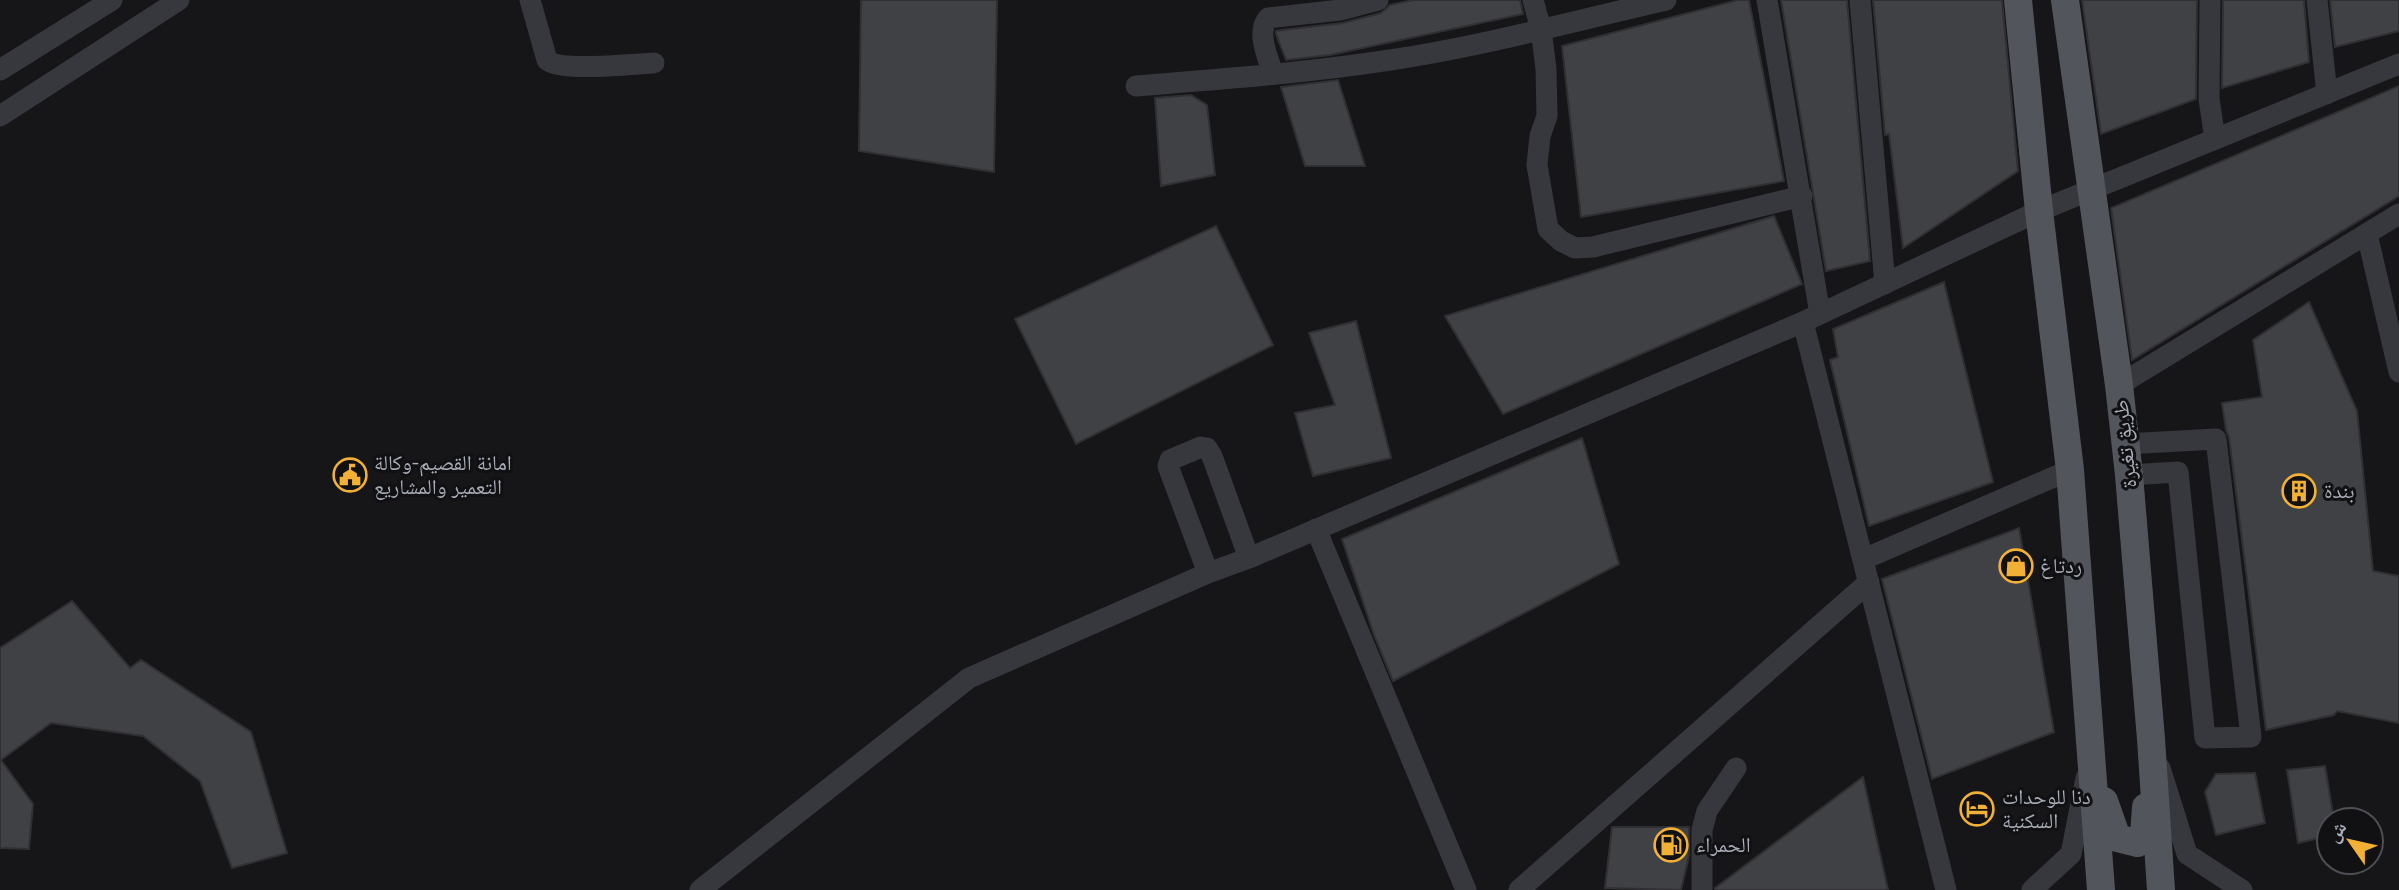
<svg xmlns="http://www.w3.org/2000/svg" width="2399" height="890" viewBox="0 0 2399 890" font-family="Karla,'Noto Naskh Arabic',sans-serif">
	<style>
		.building { fill: #404145; stroke: #303034; stroke-width: 2 }
		.lines { fill: none; stroke-linecap: round; stroke-linejoin: round }
		.minor { stroke: #37383d; stroke-width: 21 }
		.major { stroke: #53555c; stroke-width: 28 }
		.labels { text-anchor: middle; dominant-baseline: central; stroke-width: 6; stroke-linejoin: round; paint-order: stroke }
		.street-label { font-size: 21px; fill: #a8adb8; stroke: #111113 }
		.poi-label { font-size: 21px; fill: #a8adb8; stroke: #111113; text-anchor: start }
	</style>
	<rect width="100%" height="100%" fill="#161618"/>
	<path class="building" d="M 861,0 L 997,0 L 994,172 L 859,151 Z
		M 1413,0 L 1520,0 L 1523,14 L 1330,55 L 1286,60 L 1276,34 L 1276,31 L 1282,30 L 1343,23 L 1381,13 L 1390,5 Z
		M 1738,0 L 1749,0 L 1784,181 L 1581,217 L 1562,46 Z
		M 1781,0 L 1847,0 L 1870,261 L 1826,271 Z
		M 1873,0 L 2002,0 L 2018,171 L 1903,248 L 1889,134 L 1885,135 Z
		M 2082,0 L 2197,0 L 2196,99 L 2101,134 Z
		M 2223,0 L 2304,0 L 2309,62 L 2222,88 Z
		M 2330,0 L 2399,0 L 2399,31 L 2335,47 Z
		M 1338,80 L 1365,166 L 1305,166 L 1281,87 Z
		M 2399,86 L 2399,196 L 2132,360 L 2111,208 Z
		M 1191,95 L 1207,105 L 1215,175 L 1161,186 L 1155,98 Z
		M 1774,216 L 1802,284 L 1503,414 L 1445,316 Z
		M 1216,226 L 1273,345 L 1076,444 L 1015,319 Z
		M 1944,282 L 1993,482 L 1869,526 L 1830,360 L 1838,357 L 1833,329 Z
		M 2309,302 L 2357,411 L 2373,571 L 2399,576 L 2399,723 L 2337,711 L 2334,715 L 2266,730 L 2229,437 L 2226,430 L 2222,403 L 2262,397 L 2253,340 Z
		M 1356,321 L 1391,458 L 1313,476 L 1295,413 L 1335,405 L 1309,333 Z
		M 1582,438 L 1619,564 L 1393,681 L 1374,635 L 1342,539 Z
		M 2019,528 L 2054,732 L 1932,779 L 1882,579 Z
		M 72,601 L 130,668 L 141,660 L 251,732 L 287,853 L 232,868 L 200,781 L 143,736 L 51,723 L 1,760 L 33,804 L 29,849 L 0,848 L 0,648 Z
		M 2325,766 L 2334,820 L 2329,820 L 2329,836 L 2298,843 L 2287,770 Z
		M 2255,773 L 2265,823 L 2216,835 L 2205,792 L 2216,774 Z
		M 1863,777 L 1888,890 L 1715,890 L 1715,888 Z
		M 1612,827 L 1689,827 L 1689,856 L 1681,890 L 1605,888 Z"/>
	<g class="lines">
		<path class="minor" d="M 530,0 L 547,60 C 560,72 633,64 654,63
			M 1533,0 L 1541,29 L 1546,69 L 1547,116 L 1540,136 L 1537,165 L 1548,229 L 1561,241 L 1575,248 L 1593,247 L 1802,196
			M 1767,0 L 1820,314
			M 1860,0 L 1885,284
			M 2210,0 L 2209,99 L 2215,139
			M 2317,0 L 2327,94
			M 0,70 L 112,0
			M 1273,74 C 1268,57 1256,33 1268,18 L 1340,10 L 1378,0
			M 1136,86 C 1221,79 1306,73 1390,60 C 1483,46 1575,21 1666,0
			M 0,116 L 179,0
			M 2367,234 L 2399,372
			M 1803,322 L 1946,890
			M 2119,385 L 2399,214
			M 2125,444 L 2216,439 L 2251,737 L 2205,738 L 2178,472 L 2129,475
			M 1316,529 L 1466,890
			M 1864,559 L 2070,470
			M 1208,573 L 1168,466 L 1170,460 L 1201,447 L 1207,448 L 1212,456 L 1249,558
			M 2160,768 L 2187,854 L 2242,890
			M 700,890 L 969,678 L 1208,573 L 1249,558 L 1803,322 L 2039,211 L 2399,64
			M 1519,890 L 1869,582
			M 1702,890 L 1702,830 L 1707,811 L 1736,768
			M 2032,890 L 2071,854 L 2086,778"/>
		<path class="major" d="M 2018,0 L 2039,211 L 2070,470 L 2101,890
			M 2065,0 L 2119,385 L 2129,475 L 2151,739 L 2161,890
			M 2104,801 L 2117,838 L 2137,843 L 2144,835 L 2146,807"/>
	</g>
	<defs>
		<symbol id="civic-ring" viewBox="-11 -11 22 22"><circle r="9.5" fill="#111113" stroke="#f2b134" stroke-width="1.5"/><path d="M-.6-6.5H3V-4.5H.6V-3L4-1V1h2V6H-6V1h2V-1L-.6-3ZM-1.2 2.5V6h2.4V2.5Z" fill="#f2b134"/></symbol>
		<symbol id="building-ring" viewBox="-11 -11 22 22"><circle r="9.5" fill="#111113" stroke="#f2b134" stroke-width="1.5"/><path d="M-4-6H4V6H1V3H-1V6H-4ZM-2.5-4.3h1.7v1.8h-1.7ZM.8-4.3h1.7v1.8H.8ZM-2.5-1h1.7V.8h-1.7ZM.8-1h1.7V.8H.8Z" fill="#f2b134"/></symbol>
		<symbol id="shop-ring" viewBox="-11 -11 22 22"><circle r="9.5" fill="#111113" stroke="#f2b134" stroke-width="1.5"/><path d="M-5-2.5h2.3a2.7 3.5 0 0 1 5.4 0H5L5.5 6h-11ZM-1.5-2.5h3a1.5 2.3 0 0 0-3 0Z" fill="#f2b134"/></symbol>
		<symbol id="hotel-ring" viewBox="-11 -11 22 22"><circle r="9.5" fill="#111113" stroke="#f2b134" stroke-width="1.5"/><path d="M-6-4.5h1.5V1H6V5H4.5V3h-9V5H-6ZM-4 0a1.8 1.8 0 1 1 3.6 0ZM.5 0V-2.5h3Q6-2.5 6 0Z" fill="#f2b134"/></symbol>
		<symbol id="fuel-ring" viewBox="-11 -11 22 22"><circle r="9.5" fill="#111113" stroke="#f2b134" stroke-width="1.5"/><path d="M-5.5-6h7V0h2V4h1.3V-2.5L3-4.5l.8-.8L6-3V5H2.5V1h-1V6h-7ZM-4.2-4.7v3.2H.2V-4.7Z" fill="#f2b134"/></symbol>
	</defs>
	<g fill-rule="evenodd">
		<use href="#civic-ring" x="331" y="456" width="38" height="38"/>
		<use href="#building-ring" x="2280" y="472" width="38" height="38"/>
		<use href="#shop-ring" x="1997" y="547" width="38" height="38"/>
		<use href="#hotel-ring" x="1958" y="790" width="38" height="38"/>
		<use href="#fuel-ring" x="1652" y="826" width="38" height="38"/>
	</g>
	<g class="labels">
		<g class="street-label">
			<text transform="translate(2125 444) rotate(-96)">طريق تغيرة</text>
		</g>
		<g class="poi-label">
			<text x="374" y="463">امانة القصيم-وكالة<tspan x="374" dy="24">التعمير والمشاريع</tspan></text>
			<text x="2324" y="491">بندة</text>
			<text x="2040" y="566">ردتاغ</text>
			<text x="2002" y="797">دنا للوحدات<tspan x="2002" dy="24">السكنية</tspan></text>
			<text x="1696" y="845">الحمراء</text>
		</g>
	</g>
	<g transform="translate(2350 841) rotate(304)"><circle r="33" fill="#111113" stroke="#4d4f55" stroke-width="2"/>
	<path d="M0-5L12 26L0 18L-12 26Z" fill="#f2b134"/>
	<text y="-10" font-size="19" font-weight="bold" text-anchor="middle" fill="#a8adb8">ش</text>
	</g>
</svg>
